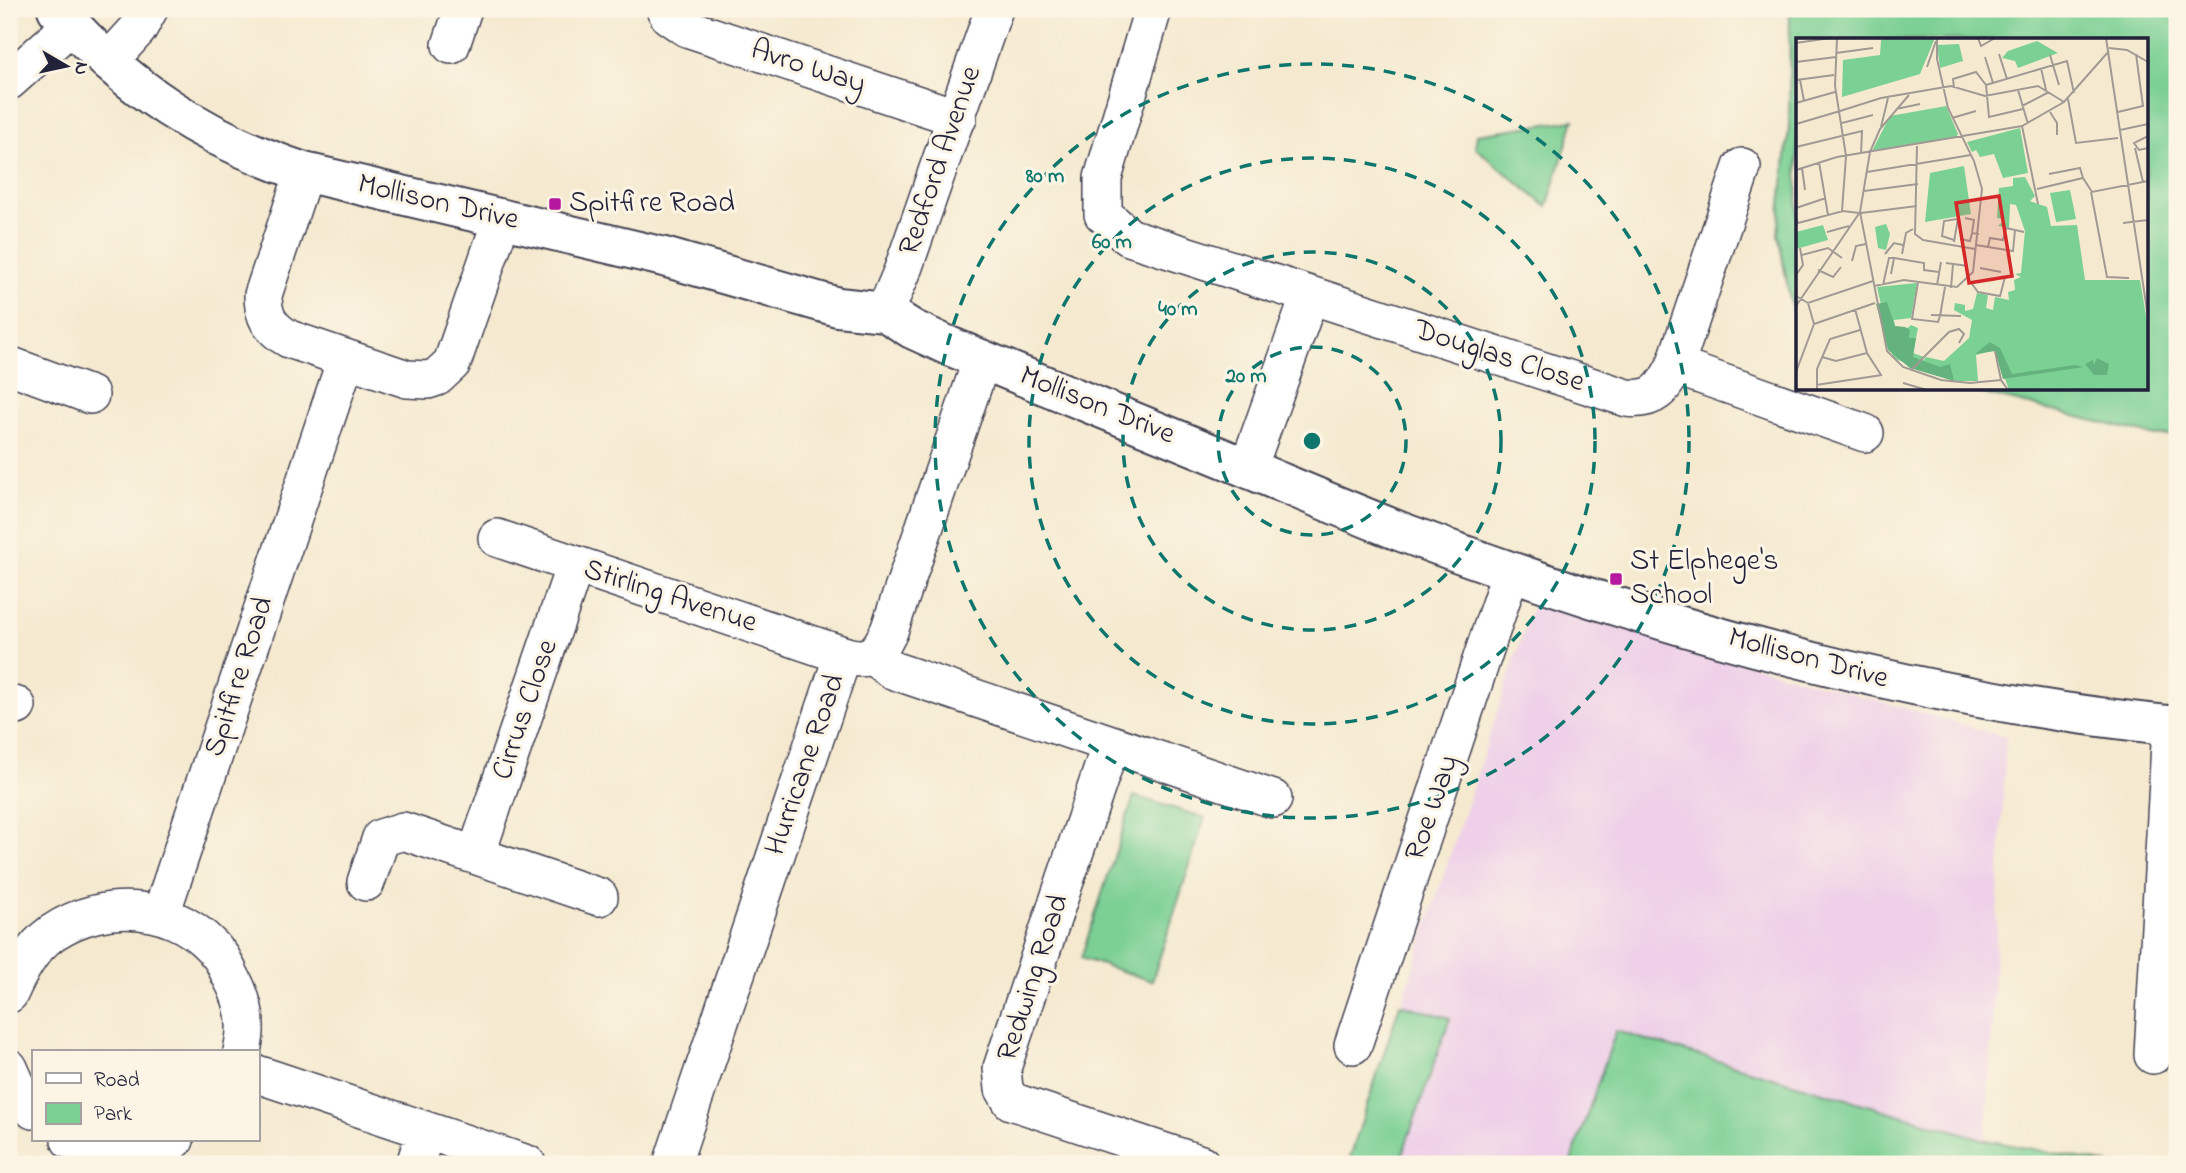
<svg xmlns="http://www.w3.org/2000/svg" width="2186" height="1173" viewBox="0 0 2186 1173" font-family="'Indie Flower',sans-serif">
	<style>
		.built { fill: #eed0e8 }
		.green { fill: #7bd094; stroke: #4e7968; stroke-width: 2 }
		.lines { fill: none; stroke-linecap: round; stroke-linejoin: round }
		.street-casing { stroke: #424051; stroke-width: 40 }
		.secondary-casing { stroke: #424051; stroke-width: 42 }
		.street { stroke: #fff; stroke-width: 37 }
		.secondary { stroke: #fff; stroke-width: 38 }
		.ring { fill: none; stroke: #0f766e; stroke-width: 3.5; stroke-dasharray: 12 9 }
		.poi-dot { fill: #b5179e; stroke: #fcf5e5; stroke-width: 2.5 }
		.labels { text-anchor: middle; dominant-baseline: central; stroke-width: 6; stroke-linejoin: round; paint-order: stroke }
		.street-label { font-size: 30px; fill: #22223b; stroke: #fcf5e5 }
		.poi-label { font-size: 30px; fill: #22223b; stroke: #fcf5e5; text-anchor: start }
		.inset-road { fill: none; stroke: #a19a94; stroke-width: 2 }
		.view { fill: #d62828; fill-opacity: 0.15; stroke: #d62828; stroke-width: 3.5 }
		.inset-edge { fill: none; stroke: #22223b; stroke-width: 3.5 }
		.centre { fill: #0f766e; stroke: #fcf5e5; stroke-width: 3.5 }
		.ring-label { font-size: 21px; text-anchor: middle; font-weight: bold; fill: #0f766e; stroke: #fcf5e5; stroke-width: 6; stroke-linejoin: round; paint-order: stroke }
	</style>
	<rect width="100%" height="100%" fill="#fcf5e5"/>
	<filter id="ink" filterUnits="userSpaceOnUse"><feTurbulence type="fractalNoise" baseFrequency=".0143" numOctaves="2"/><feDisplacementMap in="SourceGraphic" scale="14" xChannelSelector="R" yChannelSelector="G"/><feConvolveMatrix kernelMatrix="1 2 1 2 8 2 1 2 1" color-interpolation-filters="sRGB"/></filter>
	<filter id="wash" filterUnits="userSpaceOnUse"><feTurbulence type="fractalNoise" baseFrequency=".00686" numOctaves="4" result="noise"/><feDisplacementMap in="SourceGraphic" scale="28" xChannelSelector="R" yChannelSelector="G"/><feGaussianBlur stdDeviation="1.57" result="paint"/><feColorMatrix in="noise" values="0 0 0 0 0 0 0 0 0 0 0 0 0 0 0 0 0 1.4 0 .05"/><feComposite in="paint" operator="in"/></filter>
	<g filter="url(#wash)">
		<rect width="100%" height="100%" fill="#f5ead0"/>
		<path class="built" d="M 1533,603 L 2006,737 L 1986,1140 L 2107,1164 L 1349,1164 Z"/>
		<path class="green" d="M 1790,9 L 2177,9 L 2177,435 L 2156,436 L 1964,389 L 2146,388 L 2146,40 L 1798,40 L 1797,321 L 1793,316 L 1778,234 L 1789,127 Z
			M 1574,120 L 1547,207 L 1475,147 L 1477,134 Z
			M 1134,796 L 1205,818 L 1152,981 L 1081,958 Z
			M 1400,1004 L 1450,1018 L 1399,1164 L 1348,1164 Z
			M 1616,1031 L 1986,1140 L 2109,1164 L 1570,1164 Z"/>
	</g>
	<g filter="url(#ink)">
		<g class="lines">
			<defs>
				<path id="street" d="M 665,9 L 669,16 L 687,28 L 958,118
					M 1153,9 L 1103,178 L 1103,214 L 1129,237 L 1310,295 L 1248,468
					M 451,45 L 463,9
					M 108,62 L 138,29 L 149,9
					M 9,81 L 57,38 L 70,24
					M 304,172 L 263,295 C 263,317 270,328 289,339 L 407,379 L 428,380 L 437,377 L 452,363 L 502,218
					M 1310,295 L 1627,398 C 1655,401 1663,389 1675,366 L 1742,167
					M 885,312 L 902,272 L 994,9
					M 9,365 L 90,395
					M 1675,366 L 1865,433
					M 497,538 L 843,655
					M 872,656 L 892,670 L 1111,744 L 1002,1068 L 1004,1089 L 1011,1101 L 1201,1164
					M 9,704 L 17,706
					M 1111,744 L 1273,799
					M 476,855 L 575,565
					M 366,882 L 381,838 L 403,831 L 599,897
					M 161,914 L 346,359
					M 9,994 C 19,972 31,948 52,933 C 105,897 179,903 220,956 C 224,961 227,969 230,975 C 239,991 246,1012 245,1031 C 245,1038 243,1045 242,1052
					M 1353,1045 L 1511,571
					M 2153,1055 L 2171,725
					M 9,1068 L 21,1095 L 33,1110
					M 257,1074 L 527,1164
					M 70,1140 C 101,1154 144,1157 175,1140
					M 415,1164 L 426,1131
					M 672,1164 L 843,655 C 870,663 878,654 889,631 L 982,359"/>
				<path id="secondary" d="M 57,9 C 125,88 205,139 304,172 L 664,257 L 838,307 L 885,312 L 912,329 L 949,346 C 1041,384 1133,421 1225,459 C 1283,483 1341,508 1399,531 C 1650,625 1910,700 2177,726"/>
			</defs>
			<use href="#street" class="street-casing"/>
			<use href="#secondary" class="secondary-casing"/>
			<use href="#street" class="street"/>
			<use href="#secondary" class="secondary"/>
		</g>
	</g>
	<g class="ring">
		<circle cx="1312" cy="441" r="94"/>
		<circle cx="1312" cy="441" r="189"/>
		<circle cx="1312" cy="441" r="283"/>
		<circle cx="1312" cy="441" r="377"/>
	</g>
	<g class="poi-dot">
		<rect x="548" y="197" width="14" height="14" rx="3.5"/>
		<rect x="1609" y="572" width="14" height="14" rx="3.5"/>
	</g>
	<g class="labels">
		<g class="street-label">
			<text transform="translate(808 68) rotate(18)">Avro Way</text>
			<text transform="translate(941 161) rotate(-71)">Redford Avenue</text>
			<text transform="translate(438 203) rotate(13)">Mollison Drive</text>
			<text transform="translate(1499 357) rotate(18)">Douglas Close</text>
			<text transform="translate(1097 406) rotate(22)">Mollison Drive</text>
			<text transform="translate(670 597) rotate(18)">Stirling Avenue</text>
			<text transform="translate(1808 659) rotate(15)">Mollison Drive</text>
			<text transform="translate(240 677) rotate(-72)">Spitfire Road</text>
			<text transform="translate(526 710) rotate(-71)">Cirrus Close</text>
			<text transform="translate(806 765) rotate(-71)">Hurricane Road</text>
			<text transform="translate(1433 808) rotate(-71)">Roe Way</text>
			<text transform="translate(1034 978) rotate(-72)">Redwing Road</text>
		</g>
		<g class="poi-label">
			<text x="569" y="204">Spitfire Road</text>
			<text x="1630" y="562">St Elphege's<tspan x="1630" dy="34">School</tspan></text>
		</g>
	</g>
	<g transform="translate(1796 38)">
		<rect width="352" height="352" fill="#f5ead0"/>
		<path d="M 90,0 L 139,0 L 124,36 L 46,59 L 47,22 L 84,17 L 85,2 ZM 241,3 L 262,15 L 222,30 L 219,23 L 206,20 L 212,13 ZM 163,6 L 167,23 L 144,30 L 141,7 ZM 150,68 L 162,96 L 159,100 L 76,113 L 94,78 ZM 224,90 L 232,135 L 207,140 L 198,116 L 184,119 L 180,112 L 176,114 L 171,104 ZM 168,128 L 175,176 L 129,184 L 134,135 ZM 229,139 L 239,158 L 234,163 L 251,169 L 255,188 L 281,187 L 289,242 L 344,242 L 352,289 L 352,352 L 213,352 L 199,312 L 180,317 L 182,343 L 158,343 L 97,320 L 81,249 L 121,245 L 115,280 L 98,282 L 99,288 L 109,292 L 115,287 L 122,290 L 117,315 L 128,319 L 127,323 L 130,319 L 148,323 L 173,300 L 176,282 L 158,272 L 159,265 L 169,267 L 169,273 L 177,271 L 181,255 L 192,257 L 190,270 L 197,272 L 199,259 L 213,262 L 212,254 L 219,252 L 218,242 L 225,239 L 219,236 L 225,235 L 229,193 L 220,167 L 214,166 L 213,190 L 202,188 L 209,181 L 201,180 L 203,150 L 217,148 L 217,140 ZM 274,152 L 280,181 L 260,184 L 254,155 ZM 90,186 L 94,196 L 90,212 L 82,210 L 79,189 ZM 27,187 L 32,202 L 0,211 L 0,194 Z" fill="#7bd094"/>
		<path d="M 91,264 L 99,288 L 109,289 L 114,292 L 113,300 L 120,300 L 117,319 L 144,329 L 154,326 L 158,343 L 114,330 L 92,312 L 80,266 ZM 194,304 L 204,310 L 216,336 L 279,327 L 288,329 L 207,341 L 199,313 L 179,316 ZM 301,320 L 313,326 L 311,337 L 298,337 L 289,326 L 297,322 L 298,327 Z" fill="#64b27e"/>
		<path class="inset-road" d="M 41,0 L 39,48 L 50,118M 182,0 L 185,8 L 199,0M 310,0 L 352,279M 0,5 L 34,0M 313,10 L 331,12 L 352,24M 40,15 L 77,10M 203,16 L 211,41M 254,17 L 263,47M 189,19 L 197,45M 0,24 L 40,19M 131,29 L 140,3M 245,30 L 250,52M 0,42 L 38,37M 4,42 L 8,63M 190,47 L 271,23 L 278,55M 190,47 L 193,79 L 227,71M 158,49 L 157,41 L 180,34 L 190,47M 222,52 L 232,86M 272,61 L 280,105 L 322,100M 0,65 L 39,54M 226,68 L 253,54M 100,71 L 124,66M 44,73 L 85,60 L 155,48 L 189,58 L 242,48 L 268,64M 254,74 L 261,85 L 261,97M 322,74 L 347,68 L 340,16M 156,80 L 180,73M 46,85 L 77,77M 0,86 L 44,73M 226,88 L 242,166M 85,89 L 92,60M 324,92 L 352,86M 352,98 L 338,105 L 343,112 L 352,110M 121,108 L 119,196 L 127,202 L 179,211M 0,109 L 66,93 L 65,116M 339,110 L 347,144M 74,114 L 84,91 L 113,57M 74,114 L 64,174 L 91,313 L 107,329 L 145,342 L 174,345 L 205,342 L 212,352M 23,124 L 32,177M 6,130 L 9,152M 0,132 L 41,119 L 226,88 L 268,64 L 313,13M 71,134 L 175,117M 253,136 L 284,130 L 287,140M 241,151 L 287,140 L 296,154 L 352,143M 68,153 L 122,146M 295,154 L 311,239 L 333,240M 0,170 L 30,160M 46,173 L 50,118M 65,175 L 121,168M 0,180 L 2,185 L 47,173 L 63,175M 169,180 L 178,182 L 176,195M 327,185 L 352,182M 31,194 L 53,188M 164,201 L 174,203 L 176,195 L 183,196M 158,202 L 146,198 L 148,183 L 161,181M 158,204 L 162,180M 180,207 L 217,213 L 219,192M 192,209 L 194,200 L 207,202 L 210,190 L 228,194M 89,216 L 98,205 L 107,207M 106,216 L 110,195 L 117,191M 6,217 L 32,210 L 46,220M 56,223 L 60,208 L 70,206M 150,225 L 172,228M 184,230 L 205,234M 22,232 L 37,239 L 45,229M 95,236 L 98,220 L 128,225 L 128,232 L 143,234M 0,237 L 7,227 L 4,210M 173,242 L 182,254 L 204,258 L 209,239M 122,244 L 116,281 L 142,284 L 144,278M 87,247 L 93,220 L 98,220M 141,247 L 145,224M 78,248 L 108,242 L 161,249 L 177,234 L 186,151 L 178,123 L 152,70 L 141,21 L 141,0M 155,250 L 157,226M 0,258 L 12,265 L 77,243M 0,268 L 64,174M 59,271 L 71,315 L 85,337M 135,277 L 165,278M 144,278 L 149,249M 18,286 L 79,265M 199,313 L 205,342M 26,319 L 40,323 L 71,315M 115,332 L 153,294 L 163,291 L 168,296 L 163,305M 0,334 L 18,286 L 12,265M 107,345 L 131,352M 20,347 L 86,337M 21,352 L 21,331 L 34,301 L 64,292"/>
		<path class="view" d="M 203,158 L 216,238 L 173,245 L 160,165 Z"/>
		<rect width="352" height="352" class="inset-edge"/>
	</g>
	<circle cx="1312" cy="441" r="10" class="centre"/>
	<g class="ring-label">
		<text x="1045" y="182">80 m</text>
		<text x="1112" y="248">60 m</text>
		<text x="1178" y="315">40 m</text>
		<text x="1246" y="382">20 m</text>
	</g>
	<rect width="2186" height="1173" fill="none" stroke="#fcf5e5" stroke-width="35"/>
	<rect x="32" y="1050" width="228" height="91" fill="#fcf5e5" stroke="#a5a1a1" stroke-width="2"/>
	<rect x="46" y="1073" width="35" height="10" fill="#ffffff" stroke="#a5a1a1" stroke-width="2"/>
	<text x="94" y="1086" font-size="21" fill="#22223b">Road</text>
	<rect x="46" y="1103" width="35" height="21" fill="#7bd094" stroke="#a5a1a1" stroke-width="2"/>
	<text x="94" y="1120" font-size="21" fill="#22223b">Park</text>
	<g transform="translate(66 66) rotate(99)" stroke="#fcf5e5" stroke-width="5" paint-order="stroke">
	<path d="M0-5L12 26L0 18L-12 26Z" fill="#22223b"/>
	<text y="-10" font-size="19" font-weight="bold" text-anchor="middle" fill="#22223b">N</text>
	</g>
</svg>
